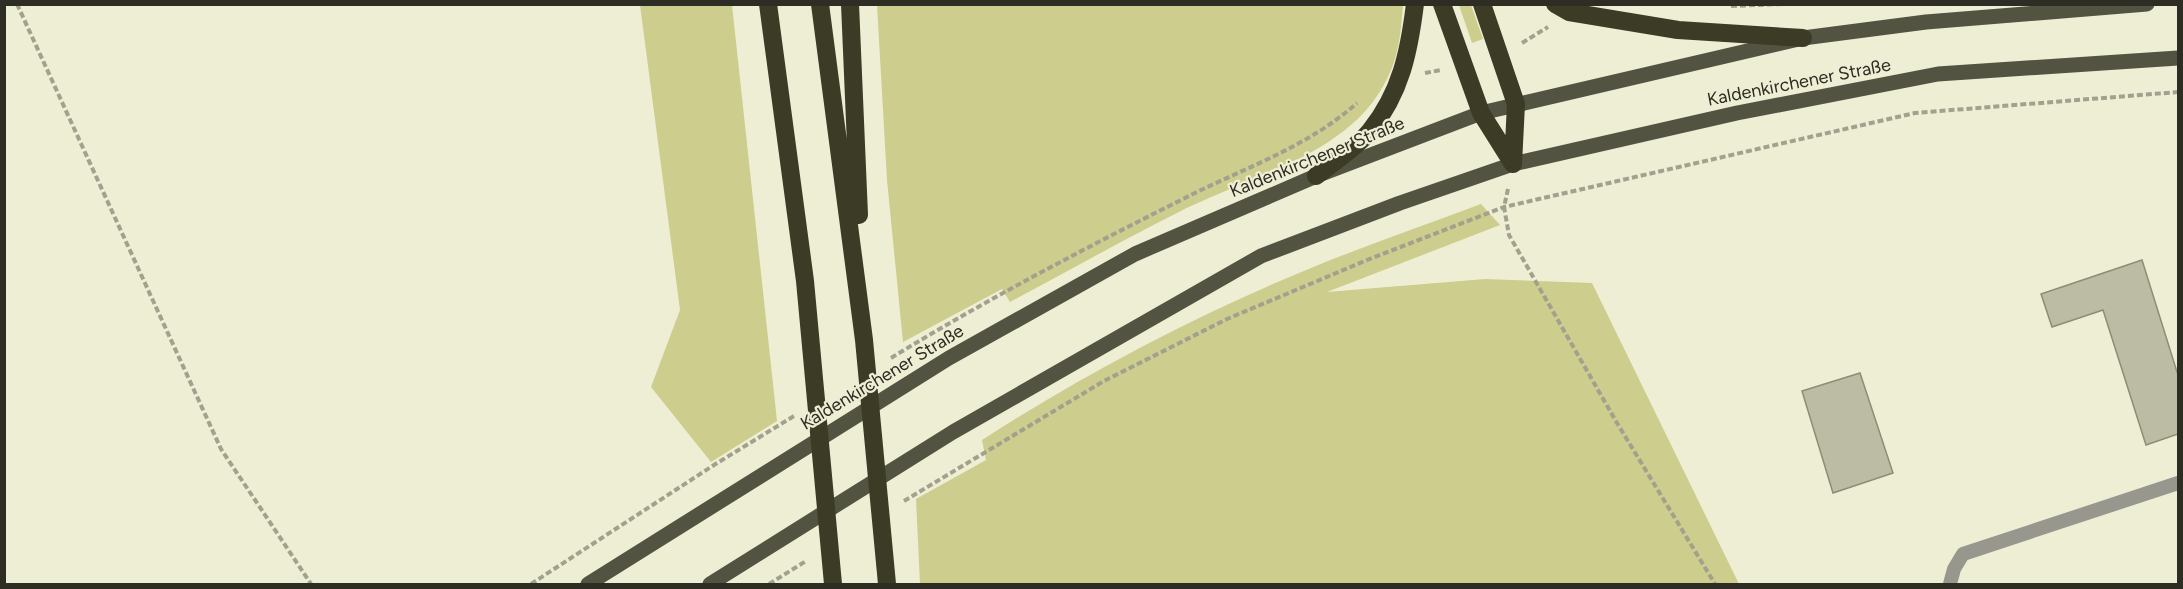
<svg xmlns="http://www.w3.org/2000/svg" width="2183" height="589" viewBox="0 0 2183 589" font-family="Figtree,sans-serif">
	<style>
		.green { fill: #cdcd8e }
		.building { fill: #bcbca4; stroke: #8d8d76; stroke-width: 1.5 }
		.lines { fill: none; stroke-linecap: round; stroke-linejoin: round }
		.path { stroke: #a1a18e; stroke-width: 4; stroke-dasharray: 6 3; stroke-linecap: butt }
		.lane { stroke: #97978d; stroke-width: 14 }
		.primary { stroke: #525341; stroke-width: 15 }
		.highway { stroke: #3b3b26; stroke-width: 18 }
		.labels { text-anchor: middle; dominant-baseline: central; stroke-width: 4.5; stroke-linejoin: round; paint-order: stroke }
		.street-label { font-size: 18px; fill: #2d2d24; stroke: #eeeed5 }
	</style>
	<rect width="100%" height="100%" fill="#eeeed5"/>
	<path class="green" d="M 640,5 L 732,5 L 777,421 L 711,462 L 651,387 L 680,310 Z
		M 877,5 L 1403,5 C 1400,44 1397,70 1372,103 C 1327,161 1238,181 1175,214 C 1119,242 1065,273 1010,302 L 1002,289 L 903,342 L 887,180 Z
		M 1459,5 L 1471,5 L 1483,39 L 1472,43 Z
		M 1481,204 L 1500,225 L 1327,292 L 1485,279 L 1592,283 L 1739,584 L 920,584 L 916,499 L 986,460 L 982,440 C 1090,370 1208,309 1328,261 C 1379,241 1430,223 1481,204 Z"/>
	<path class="building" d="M 2142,260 L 2178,375 L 2178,434 L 2146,445 L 2103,310 L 2052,327 L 2041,294 Z
		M 1860,373 L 1893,473 L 1833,493 L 1802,391 Z"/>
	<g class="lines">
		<path class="path" d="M 17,4 L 221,449 L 311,584
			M 1731,6 L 1782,4
			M 1522,43 L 1548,27
			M 1425,73 L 1441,70
			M 1508,189 L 1504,207 L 1509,235 L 1617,423 L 1715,584
			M 891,358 C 989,298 1091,245 1195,193 C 1250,166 1310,145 1357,103
			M 904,501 L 1104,381 L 1227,319 L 1367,260 L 1504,207 L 1915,113 L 2178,92
			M 531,584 L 714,465 L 794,416
			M 769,584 L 806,561"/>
		<path class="lane" d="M 1950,584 L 1954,569 L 1963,554 L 2178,483"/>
		<path class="primary" d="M 588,584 L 949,358 L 1135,254 L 1316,176 L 1481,113 L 1803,38 L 1926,22 L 2147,4
			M 710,584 L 953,432 L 1261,256 L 1400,203 L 1513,164 L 1737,113 L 1938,74 L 2178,58"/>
		<path class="highway" d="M 768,4 L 805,281 L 833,584
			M 820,4 L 864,340 L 887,584
			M 850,4 L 859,215
			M 1442,4 L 1481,113 L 1513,164
			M 1482,4 L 1516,104 L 1513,164
			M 1555,4 L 1569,12 L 1678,30 L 1803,38
			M 1316,176 C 1333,162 1356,148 1370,131 C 1401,92 1409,52 1415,4"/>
	</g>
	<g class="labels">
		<g class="street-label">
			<text transform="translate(1799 82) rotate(-11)">Kaldenkirchener Straße</text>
			<text transform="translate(1317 157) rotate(-22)">Kaldenkirchener Straße</text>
			<text transform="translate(882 377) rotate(-31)">Kaldenkirchener Straße</text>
		</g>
	</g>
	<rect width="2183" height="589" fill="none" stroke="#2d2d24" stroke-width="12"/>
</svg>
